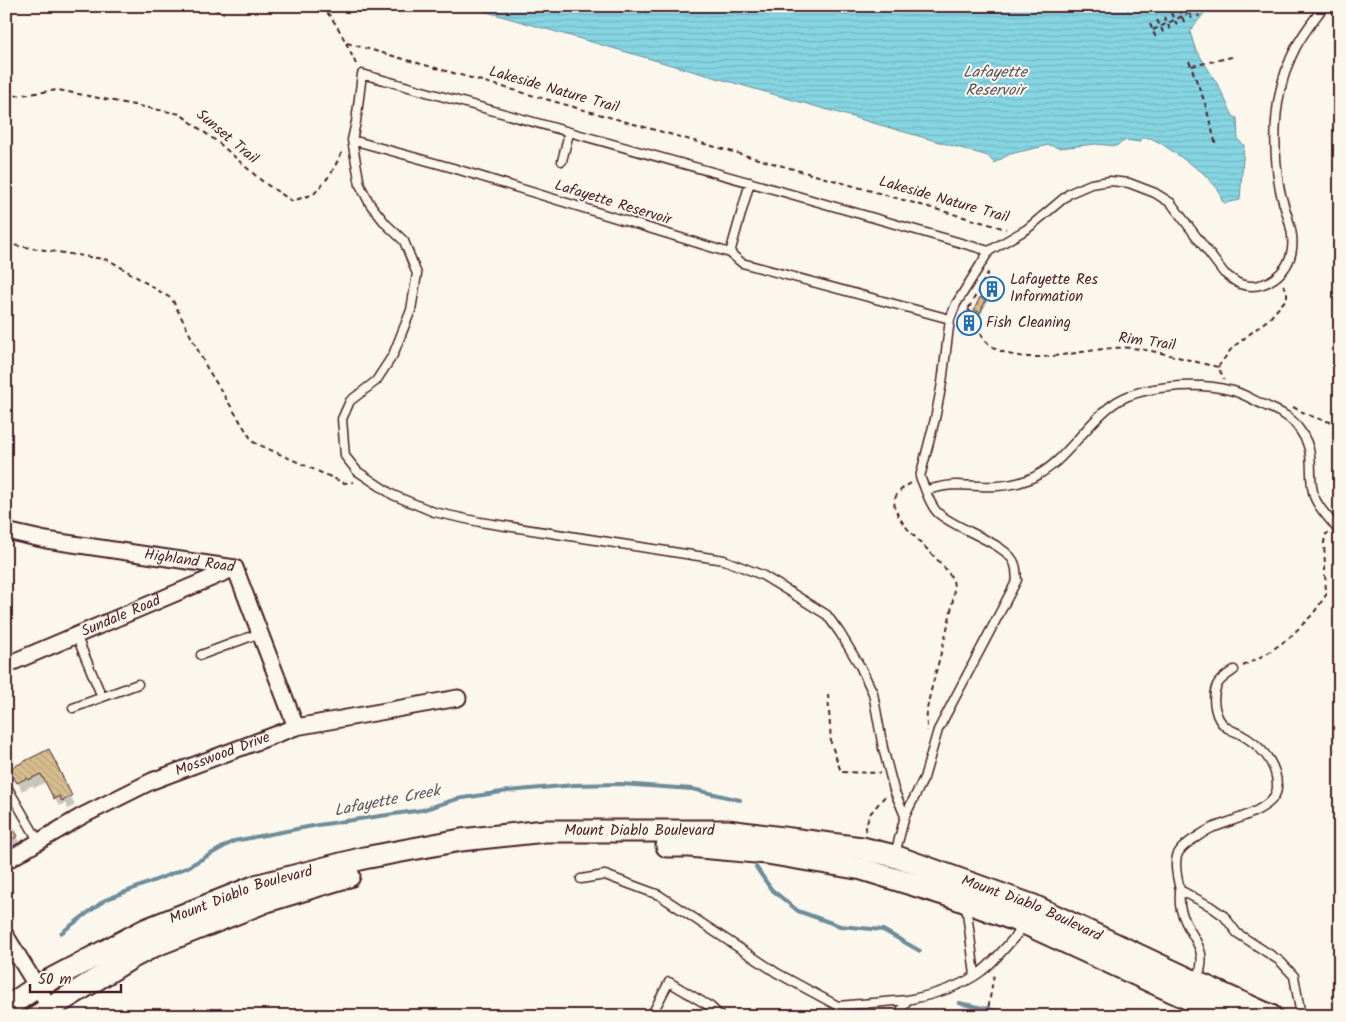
<svg xmlns="http://www.w3.org/2000/svg" width="1346" height="1022" viewBox="0 0 1346 1022" font-family="Kalam,sans-serif">
	<style>
		.water { fill: url(#water-rules); stroke: #6d8c99 }
		.shadow { fill: #0003 }
		.lines { fill: none; stroke-linecap: round; stroke-linejoin: round }
		.stream { stroke: #6d8c99; stroke-width: 4 }
		.building { fill: url(#building-back-hatch); stroke: #4a1f2b }
		.lane-casing { stroke: #4a1f2b; stroke-width: 11 }
		.street-casing { stroke: #4a1f2b; stroke-width: 19 }
		.secondary-casing { stroke: #4a1f2b; stroke-width: 25 }
		.path { stroke: #4a1f2b; stroke-width: 2; stroke-dasharray: 5 4; stroke-linecap: butt }
		.lane { stroke: #fbf7ec; stroke-width: 8 }
		.street { stroke: #fbf7ec; stroke-width: 15 }
		.secondary { stroke: #fbf7ec; stroke-width: 21 }
		.labels { text-anchor: middle; dominant-baseline: central; stroke-width: 4; stroke-linejoin: round; paint-order: stroke }
		.street-label { font-size: 15px; fill: #4a1f2b; stroke: #fbf7ec }
		.poi-label { font-size: 15px; fill: #4a1f2b; stroke: #fbf7ec; text-anchor: start }
		.water-label { font-size: 16px; font-style: italic; fill: #5c5662; stroke: #fbf7ec }
	</style>
	<defs>
		<pattern id="water-rules" width="6" height="5" patternUnits="userSpaceOnUse" patternTransform="scale(1.25)"><rect width="6" height="5" fill="#85d5e2"/><path d="M0 2.5h6" fill="none" stroke="#74b6c2"/></pattern>
		<pattern id="building-back-hatch" width="6" height="6" patternUnits="userSpaceOnUse" patternTransform="scale(1.25)"><rect width="6" height="6" fill="#d6bd8d"/><path d="M-1 5l2 2M0 0l6 6M5-1l2 2" fill="none" stroke="#b9a27a"/></pattern>
	</defs>
	<rect width="100%" height="100%" fill="#fbf7ec"/>
	<filter id="ink" filterUnits="userSpaceOnUse"><feTurbulence type="fractalNoise" baseFrequency=".02" numOctaves="2"/><feDisplacementMap in="SourceGraphic" scale="10" xChannelSelector="R" yChannelSelector="G"/><feConvolveMatrix kernelMatrix="1 2 1 2 8 2 1 2 1" color-interpolation-filters="sRGB"/></filter>
	<g filter="url(#ink)">
		<path class="water" d="M 466,6 L 1207,6 C 1204,17 1195,22 1190,32 L 1195,48 L 1218,85 L 1233,116 L 1237,118 L 1238,140 L 1244,145 L 1240,200 L 1225,203 L 1222,201 L 1218,189 L 1202,172 L 1162,144 L 1151,138 L 1141,138 L 1139,142 L 1126,140 L 1116,146 L 1096,144 L 1059,148 L 1049,145 L 1010,154 L 994,163 L 988,156 Z"/>
		<path class="shadow" d="M 995,287 L 996,289 L 993,295 L 989,291 Z
			M 986,301 L 987,303 L 981,314 L 976,312 L 975,310 Z
			M 972,322 L 973,328 L 968,328 L 967,326 Z
			M 53,759 L 75,805 L 68,809 L 65,803 L 59,806 L 46,782 L 34,788 L 33,785 L 22,791 L 18,783 Z
			M 6,820 L 21,845 L 6,854 Z"/>
		<g class="lines">
			<path class="stream" d="M 756,867 L 771,889 L 798,911 L 840,926 L 883,930 L 920,951
				M 61,933 L 105,900 L 186,868 L 234,841 L 318,825 L 422,810 L 457,799 L 508,791 L 574,785 L 620,784 L 692,789 L 740,800
				M 959,1003 L 1020,1016"/>
		</g>
		<path class="building" d="M 991,284 L 996,286 L 992,293 L 988,291 Z
			M 980,297 L 986,300 L 980,313 L 974,310 Z
			M 966,320 L 973,321 L 973,326 L 965,326 Z
			M 49,749 L 72,796 L 62,801 L 59,796 L 54,799 L 41,774 L 28,780 L 27,778 L 17,783 L 9,769 Z
			M 6,818 L 18,836 L 6,843 Z"/>
		<g class="lines">
			<defs>
				<path id="lane" d="M 352,140 L 453,168 L 730,253 L 742,263 L 950,319
					M 562,161 L 569,133
					M 730,253 L 750,182
					M 926,490 C 936,488 946,485 956,485 C 981,486 1003,489 1027,480 C 1064,466 1081,428 1112,405 C 1138,385 1198,382 1229,390 C 1241,392 1253,400 1264,405 C 1275,410 1289,415 1296,425 C 1319,453 1306,468 1314,496 C 1319,511 1333,520 1340,534
					M 76,635 L 102,697
					M 201,655 L 260,633
					M 1234,670 C 1228,674 1220,679 1217,685 C 1211,699 1215,719 1226,727 C 1230,730 1236,732 1240,734 C 1260,745 1278,763 1277,788 C 1276,810 1229,821 1212,828 C 1205,831 1199,836 1192,840 C 1186,844 1179,849 1177,856 C 1174,867 1178,880 1180,890 L 1210,906 L 1224,916 L 1237,933 L 1280,961 L 1294,976 L 1301,1016
					M 73,708 L 138,684
					M 6,785 L 39,842
					M 905,816 L 894,790 L 883,748 L 873,693 L 860,666 L 840,633 L 827,615 L 790,592 L 762,575 L 724,560 L 480,522 L 434,512 L 393,495 L 357,471 L 345,456 L 342,419 L 350,401 L 376,381 L 393,355 L 411,310 L 417,274 L 404,241 L 386,224 L 370,204 L 360,185 L 352,140 L 356,122 L 362,74 L 780,191 L 989,251
					M 895,854 L 905,816 L 924,778 L 938,730 L 1017,580 C 1016,576 1017,570 1015,565 C 1010,544 952,528 937,512 C 928,502 926,489 920,477 L 935,419 L 942,383 L 950,319 L 956,304 L 989,251 L 1027,229 L 1070,193 L 1091,184 L 1110,181 L 1129,183 L 1155,193 L 1171,203 L 1224,273 C 1229,277 1234,281 1240,284 C 1264,292 1289,273 1292,249 C 1295,228 1282,206 1279,185 C 1272,139 1274,89 1296,47 C 1304,32 1314,20 1324,6
					M 581,879 L 605,875 L 659,895 L 777,973 L 838,1006 L 907,1000
					M 1180,890 C 1180,897 1179,904 1181,910 C 1189,939 1211,946 1197,980
					M 966,905 L 975,975
					M 6,962 L 18,955
					M 838,1006 L 840,1016
					M 651,1016 L 669,982 L 711,1007 L 720,1016
					M 898,1016 L 907,1000 C 933,995 961,987 982,971 C 998,958 1011,941 1024,926"/>
				<g id="street">
					<path id="s1" d="M 6,531 L 46,540 L 235,568 L 296,727"/>
					<path id="s2" d="M 6,665 L 235,568"/>
					<path id="s3" d="M 6,861 L 82,816 L 152,781 L 296,727 L 458,698"/>
					<path d="M 6,936 L 55,1016"/>
				</g>
				<g id="secondary">
					<path d="M 667,846 L 689,846 L 767,853 L 862,869 L 950,896 L 1026,924 L 1226,1016"/>
					<path id="s4" d="M 6,1008 L 38,986 L 145,930 L 259,885 L 364,858 L 461,840 L 545,831 L 727,831 L 862,848 L 894,856 L 1034,906 L 1189,979 L 1271,1016"/>
					<path d="M 37,1016 L 131,958 L 154,946 L 267,901 L 349,876"/>
				</g>
			</defs>
			<use href="#lane" class="lane-casing"/>
			<use href="#street" class="street-casing"/>
			<use href="#secondary" class="secondary-casing"/>
			<path class="path" d="M 206,6 L 224,13
				M 321,6 C 338,22 347,46 357,66
				M 1127,6 L 1129,13
				M 1135,6 L 1136,10
				M 1144,6 L 1144,7
				M 1186,6 L 1193,21
				M 1195,6 L 1199,17
				M 1203,6 L 1206,13
				M 1179,9 L 1185,24
				M 1171,13 L 1178,27
				M 1164,17 L 1171,31
				M 1157,20 L 1164,34
				M 1150,24 L 1156,38
				M 1153,30 L 1204,6
				M 347,43 L 1006,229
				M 1189,61 L 1205,103 L 1216,145
				M 1192,66 L 1236,56
				M 6,97 L 58,90 L 180,114 L 220,144 L 263,182 L 292,201 L 314,194 L 331,174 L 343,150
				M 6,244 L 109,260 L 172,299 L 207,368 L 253,442 L 344,483 L 354,482
				M 968,309 C 977,319 978,335 989,344 C 1025,373 1090,344 1132,348 C 1161,351 1189,361 1218,367 L 1224,379
				M 960,324 L 990,269
				M 1218,367 L 1232,348 L 1270,318 L 1287,298 L 1287,290 L 1283,285
				M 1293,407 C 1308,415 1322,422 1340,423
				M 911,483 C 905,487 897,491 895,499 C 888,522 944,558 953,581 C 959,598 932,681 928,704 C 926,713 927,722 927,731
				M 1243,666 L 1268,653 L 1289,638 L 1313,614 L 1326,595 L 1324,542 L 1326,534 L 1329,533
				M 828,694 L 831,743 L 841,772 L 880,773
				M 865,831 L 869,815 L 886,795
				M 987,1016 L 994,974"/>
			<use href="#lane" class="lane"/>
			<use href="#street" class="street"/>
			<use href="#secondary" class="secondary"/>
		</g>
	</g>
	<defs>
		<symbol id="building-ring" viewBox="-11 -11 22 22"><circle r="9.5" fill="#fbf7ec" stroke="#1f6fb2" stroke-width="1.5"/><path d="M-4-6H4V6H1V3H-1V6H-4ZM-2.5-4.3h1.7v1.8h-1.7ZM.8-4.3h1.7v1.8H.8ZM-2.5-1h1.7V.8h-1.7ZM.8-1h1.7V.8H.8Z" fill="#1f6fb2"/></symbol>
	</defs>
	<g fill-rule="evenodd">
		<use href="#building-ring" x="978" y="275" width="28" height="28"/>
		<use href="#building-ring" x="955" y="309" width="28" height="28"/>
	</g>
	<g class="labels">
		<g class="street-label">
			<text transform="translate(554 90) rotate(16)">Lakeside Nature Trail</text>
			<text transform="translate(227 137) rotate(40)">Sunset Trail</text>
			<text transform="translate(944 200) rotate(16)">Lakeside Nature Trail</text>
			<text transform="translate(613 203) rotate(17)">Lafayette Reservoir</text>
			<text transform="translate(1147 342) rotate(8)">Rim Trail</text>
			<text stroke="none"><textPath href="#s1" startOffset="186">Highland Road</textPath></text>
			<text stroke="none"><textPath href="#s2" startOffset="125">Sundale Road</textPath></text>
			<text stroke="none"><textPath href="#s3" startOffset="242">Mosswood Drive</textPath></text>
			<text stroke="none"><textPath href="#s4" startOffset="668">Mount Diablo Boulevard</textPath></text>
			<text stroke="none"><textPath href="#s4" startOffset="262">Mount Diablo Boulevard</textPath></text>
			<text stroke="none"><textPath href="#s4" startOffset="1072">Mount Diablo Boulevard</textPath></text>
		</g>
		<g class="poi-label">
			<text x="1010" y="280">Lafayette Res<tspan x="1010" dy="17">Information</tspan></text>
			<text x="986" y="323">Fish Cleaning</text>
		</g>
		<g class="water-label">
			<text x="995" y="72">Lafayette<tspan x="995" dy="18">Reservoir</tspan></text>
			<text transform="translate(387 801) rotate(-11)">Lafayette Creek</text>
		</g>
	</g>
	<rect width="1346" height="1022" fill="none" stroke="#fbf7ec" stroke-width="25"/>
	<rect x="12" y="12" width="1321" height="997" fill="none" stroke="#4a1f2b" stroke-width="2" filter="url(#ink)"/>
	<path d="M30 984v8h91v-8" fill="none" stroke="#4a1f2b" stroke-width="2.5"/>
	<text x="38" y="984" font-size="15" fill="#4a1f2b" stroke="#fbf7ec" stroke-width="4" paint-order="stroke">50 m</text>
</svg>
